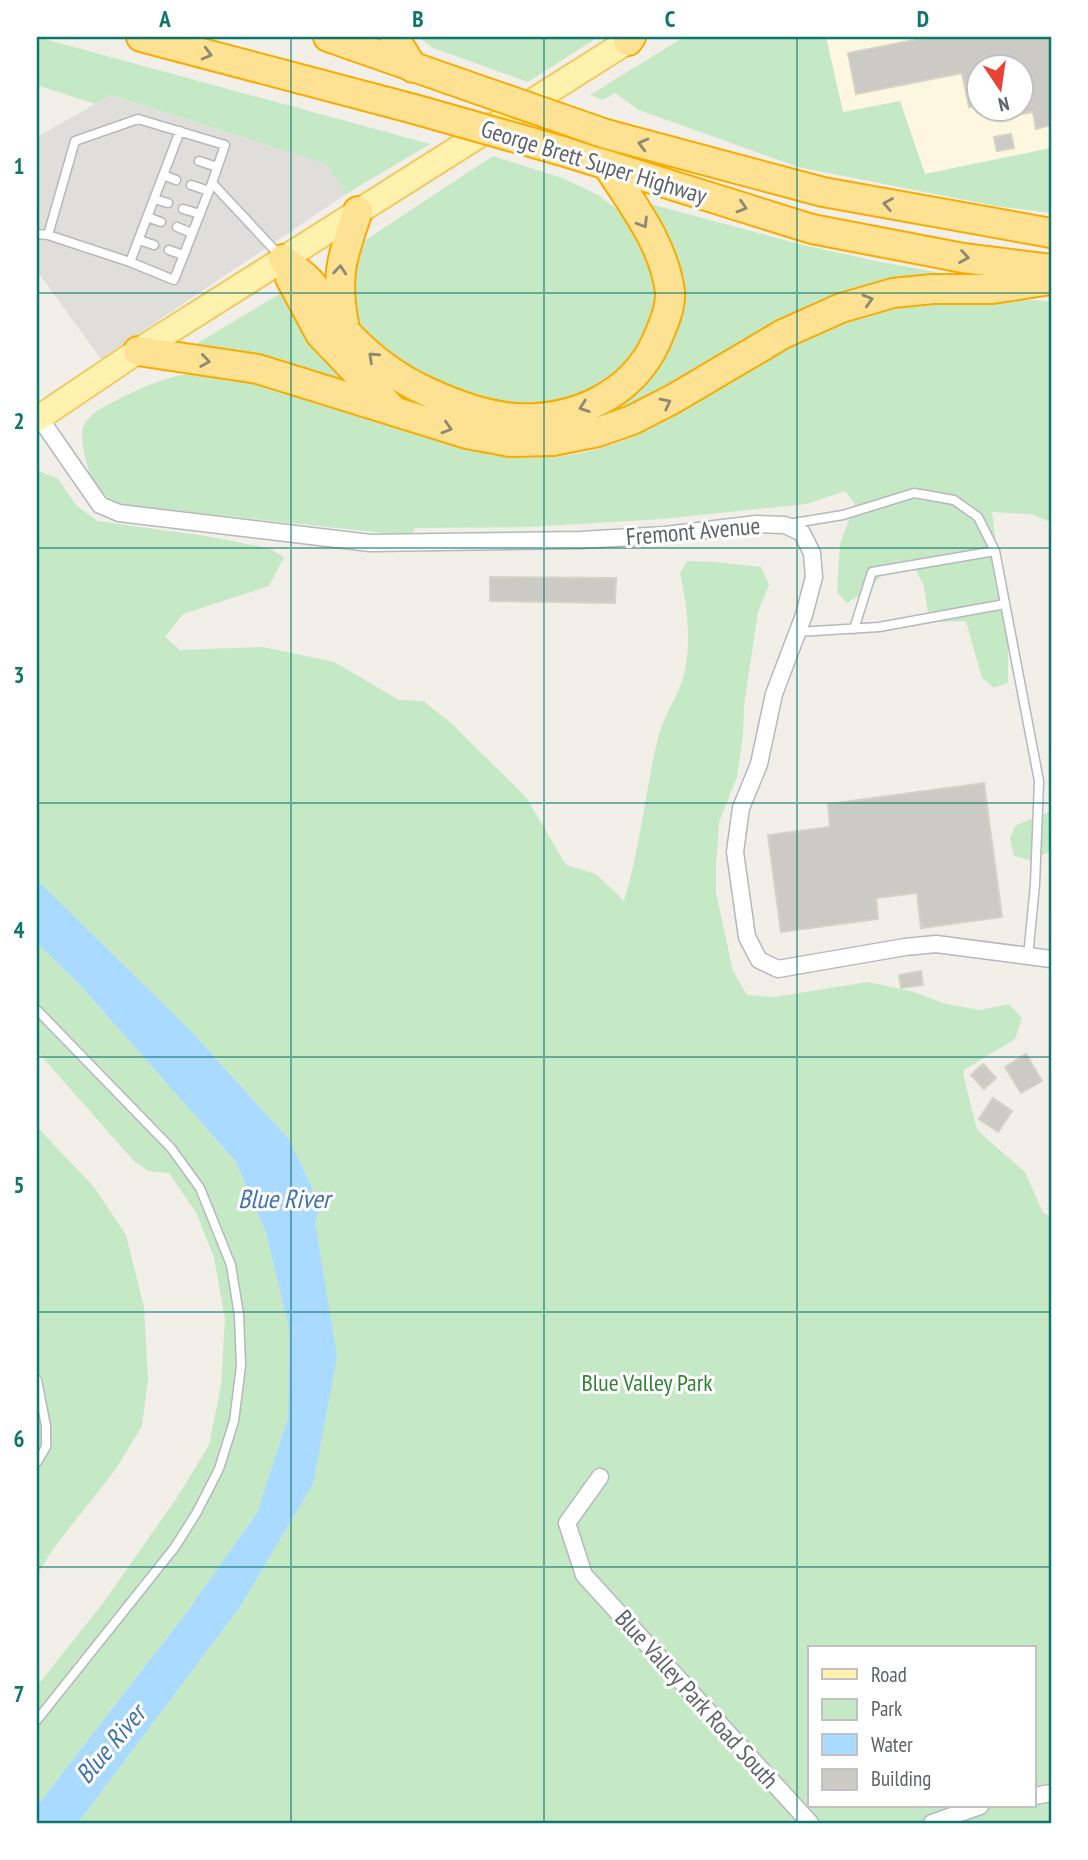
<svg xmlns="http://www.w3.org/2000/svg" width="1088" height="1860" viewBox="0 0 1088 1860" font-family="'PT Sans Narrow',sans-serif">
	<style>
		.commercial { fill: #fef7e0; fill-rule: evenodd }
		.industrial { fill: #e0deda }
		.green { fill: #c5e8c5; fill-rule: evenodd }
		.water { fill: #aadaff }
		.building { fill: #cccac5; stroke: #d6d1c6; stroke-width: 2 }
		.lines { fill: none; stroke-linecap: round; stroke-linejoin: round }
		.lane-casing { stroke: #b5b8bc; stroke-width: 11 }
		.street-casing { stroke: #b5b8bc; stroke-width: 19 }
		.primary-casing { stroke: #f2c960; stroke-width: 28 }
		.highway-casing { stroke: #f9ab00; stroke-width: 32 }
		.lane { stroke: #fff; stroke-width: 8 }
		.street { stroke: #fff; stroke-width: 16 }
		.primary { stroke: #fff2af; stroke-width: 24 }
		.highway { stroke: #fde293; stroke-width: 28 }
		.highway-bridge-casing { stroke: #f9ab00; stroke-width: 32; stroke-linecap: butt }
		.highway-bridge { stroke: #fde293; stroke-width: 28 }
		.oneway { stroke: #8e8975 }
		.grid { fill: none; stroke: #0f766e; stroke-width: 2; stroke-opacity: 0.55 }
		.labels { text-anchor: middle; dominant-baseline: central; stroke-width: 6; stroke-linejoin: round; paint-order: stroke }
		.street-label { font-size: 24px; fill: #5f6368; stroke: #fff }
		.park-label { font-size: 24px; fill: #348238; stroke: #fff }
		.water-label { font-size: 26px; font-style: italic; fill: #4174aa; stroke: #fff }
		.neatline { fill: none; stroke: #0f766e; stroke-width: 2.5 }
		.grid-label { font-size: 23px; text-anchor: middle; font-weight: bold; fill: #0f766e }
	</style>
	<rect width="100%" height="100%" fill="#f1efe8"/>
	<path class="commercial" d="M 826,37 L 1051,37 L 1051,148 L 925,174 L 900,101 L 843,113 ZM 979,66 L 1021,66 L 1021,108 L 979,108 Z"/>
	<path class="industrial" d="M 111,95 L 326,164 L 346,194 L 101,359 L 37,271 L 37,137 Z"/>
	<path class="green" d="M 37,37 L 430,144 L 346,194 L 326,164 L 111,95 L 95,104 L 37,85 Z
		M 418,37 L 598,37 L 528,82 L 433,48 Z
		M 684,37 L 826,37 L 843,112 L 900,101 L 925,174 L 1051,148 L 1051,213 L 996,206 L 798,167 L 639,110 L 615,93 L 603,100 L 590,95 Z
		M 493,156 L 565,179 L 598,195 L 625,215 L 658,278 L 656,323 L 626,370 L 578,399 L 524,407 L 487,400 L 432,379 L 392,357 L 367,336 L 355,317 L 349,299 L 356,253 L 364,241 Z
		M 639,201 L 799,244 L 880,262 L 958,276 L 908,278 L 610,420 L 561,425 L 677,325 Z
		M 281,293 C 300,327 323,357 349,386 L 186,350 Z
		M 965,298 L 1051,301 L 1051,522 L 1030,514 L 992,512 L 1008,639 L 1008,683 L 994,688 L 982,678 L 966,621 L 941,622 L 928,613 L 924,586 L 913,564 L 893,563 L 867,591 L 847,603 L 837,592 L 840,544 L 855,504 L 845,491 L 806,504 L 661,519 L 529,527 L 415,528 L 411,536 L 123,505 C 113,500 103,496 96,486 C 89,477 79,440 83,428 C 85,421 91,416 96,411 C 125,396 157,378 189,374 C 233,369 278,387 318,401 C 389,425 462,456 538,457 C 644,458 726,375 817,333 C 839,323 862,312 886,307 C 912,302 939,301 965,298 Z
		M 37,470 L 58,479 L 76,505 L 97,521 L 212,537 L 268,548 L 284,557 L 269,586 L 183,614 L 165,637 L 180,650 L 263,647 L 334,662 L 399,700 L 423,701 L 450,722 L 526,797 L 566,865 L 596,874 L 624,901 C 641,847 645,789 659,734 C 665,713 679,695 684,674 C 692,642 687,605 680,573 L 687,561 L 717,562 L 761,567 L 769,585 L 758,612 L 744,705 L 743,735 L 737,777 L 719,822 L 716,866 L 716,893 L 733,971 L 747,995 L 775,997 L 868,982 L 914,992 L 945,1004 L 980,1010 L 1009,1004 L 1022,1018 L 1015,1039 L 964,1070 L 963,1074 L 977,1130 L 1025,1172 L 1043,1213 L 1051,1216 L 1051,1823 L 78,1823 L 240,1607 L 313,1484 L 318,1252 L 315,1222 L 319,1211 L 311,1185 L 289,1139 L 190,1030 L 37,880 ZM 810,1648 L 1034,1648 L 1034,1806 L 810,1806 Z
		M 1051,811 L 1051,851 L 1030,860 L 1014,856 L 1010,839 L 1015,826 Z
		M 37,943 L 80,985 L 236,1162 L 266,1233 L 289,1328 L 288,1417 L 257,1513 L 186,1613 L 37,1806 L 37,1686 L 104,1602 L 180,1493 L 209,1445 L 221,1386 L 225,1319 L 214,1258 L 197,1214 L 169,1173 L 148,1171 L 133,1160 L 37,1051 Z
		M 37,1127 L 94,1187 L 126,1235 L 144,1307 L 148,1379 L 142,1426 L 115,1470 L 53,1549 L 37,1575 Z"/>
	<path class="water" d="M 37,880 L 190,1030 L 289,1139 L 311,1185 L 319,1211 L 315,1222 L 337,1357 L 313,1484 L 240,1607 L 78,1823 L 37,1823 L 37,1806 L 186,1613 L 257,1513 L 288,1417 L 289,1328 L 266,1233 L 236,1162 L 80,985 L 37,943 Z"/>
	<path class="building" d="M 930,37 L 1051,37 L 1051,125 L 1036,129 L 1033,112 L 1021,114 L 1021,66 L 979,66 L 979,105 L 969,107 L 962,73 L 856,94 L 848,53 Z
		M 1011,134 L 1014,148 L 997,151 L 994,137 Z
		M 490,577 L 616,578 L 615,603 L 490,601 Z
		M 984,783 L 1002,917 L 921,928 L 917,893 L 876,898 L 878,919 L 781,932 L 768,835 L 830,827 L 828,804 Z
		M 921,971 L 923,985 L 901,988 L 899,975 Z
		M 1026,1054 L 1042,1081 L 1021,1093 L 1005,1067 Z
		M 983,1064 L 996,1078 L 984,1089 L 971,1075 Z
		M 993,1098 L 1012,1111 L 998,1132 L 979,1119 Z"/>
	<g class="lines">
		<defs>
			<path id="lane" d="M 199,161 L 217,167
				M 163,175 L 176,180
				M 191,185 L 209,191
				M 154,199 L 168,203
				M 183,209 L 200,214
				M 147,217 L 161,222
				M 177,227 L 192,233
				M 37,234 L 48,235 L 130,262 L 174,280 L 212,183
				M 48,235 L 75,141 L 138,119 L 225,145 L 212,183 L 281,257
				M 139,240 L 154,245
				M 169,250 L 183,255
				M 130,262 L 180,131
				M 788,524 L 843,515 L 914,493 L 954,500 L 978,517 L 995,551 L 1039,781 L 1035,884 L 1028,957
				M 854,629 L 872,572 L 995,551
				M 798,632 L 879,627 L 1005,604
				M 37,1010 L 171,1148 L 200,1188 L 231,1265 L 239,1315 L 241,1366 L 234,1421 L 219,1469 L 197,1512 L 175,1547 L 37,1720
				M 37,1380 L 46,1426 L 46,1447 L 37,1462"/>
			<path id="street" d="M 39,417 L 100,505 L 119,513 L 370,543 L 581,540 L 665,535 L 757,524 L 785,525 L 802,533 L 812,553 L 814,577 L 804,615 L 774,694 L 759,764 L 741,808 L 735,852 L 747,937 L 759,960 L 778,969 L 905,947 L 936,944 L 1051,959
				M 600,1477 L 567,1523 L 584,1575 L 810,1823
				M 1034,1796 L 1051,1793
				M 932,1823 L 980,1806"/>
			<path id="primary" d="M 37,419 L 138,351 L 628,41"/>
			<path id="highway" d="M 141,37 L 414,109
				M 328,37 L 465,85
				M 394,37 L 413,68
				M 628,41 L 631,37
				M 606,134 L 823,192 L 1051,233
				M 562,151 L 812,229 L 963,258 L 1051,269
				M 283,259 C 292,267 303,274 311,283 C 323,298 332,316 345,331 C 368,356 398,379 430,393 C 456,405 487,416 516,418 C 573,421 631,396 656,342 C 662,327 671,309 670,292 C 664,244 632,204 607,165
				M 290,278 L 320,334 L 391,408
				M 344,324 C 335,275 342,257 358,211
				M 138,351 L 258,369 L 467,434 L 510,442 L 553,441 L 598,432 L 632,420 L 673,399 L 783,334 L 841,308 L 893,293 L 933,289 L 992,289 L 1051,280"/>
		</defs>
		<use href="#lane" class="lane-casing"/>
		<use href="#street" class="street-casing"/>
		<use href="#primary" class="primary-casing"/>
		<use href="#highway" class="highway-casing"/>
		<use href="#lane" class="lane"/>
		<use href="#street" class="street"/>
		<use href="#primary" class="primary"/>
		<use href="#highway" class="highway"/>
		<defs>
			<path id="highway-bridge" d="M 465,85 L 606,134
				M 414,109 L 562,151"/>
		</defs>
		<use href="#highway-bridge" class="highway-bridge-casing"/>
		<use href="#highway-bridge" class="highway-bridge"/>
	</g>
	<defs><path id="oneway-chevron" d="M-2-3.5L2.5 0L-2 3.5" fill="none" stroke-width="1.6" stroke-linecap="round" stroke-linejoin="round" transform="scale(1.75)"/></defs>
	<g class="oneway">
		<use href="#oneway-chevron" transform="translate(207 54) rotate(15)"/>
		<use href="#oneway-chevron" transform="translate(643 144) rotate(-165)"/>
		<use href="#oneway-chevron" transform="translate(888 204) rotate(-170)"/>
		<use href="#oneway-chevron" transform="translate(742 207) rotate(17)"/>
		<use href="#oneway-chevron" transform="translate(643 223) rotate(59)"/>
		<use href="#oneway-chevron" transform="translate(964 257) rotate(9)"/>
		<use href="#oneway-chevron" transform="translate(340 270) rotate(-85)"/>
		<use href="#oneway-chevron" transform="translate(868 300) rotate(-16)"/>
		<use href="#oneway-chevron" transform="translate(373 357) rotate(-137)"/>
		<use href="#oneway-chevron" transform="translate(205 361) rotate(8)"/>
		<use href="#oneway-chevron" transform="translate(666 403) rotate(-27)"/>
		<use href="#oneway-chevron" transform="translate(584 407) rotate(161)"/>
		<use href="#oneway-chevron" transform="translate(447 428) rotate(17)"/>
	</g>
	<path class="grid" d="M 291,37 L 291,1823M 544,37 L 544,1823M 797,37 L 797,1823M 37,293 L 1051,293M 37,548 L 1051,548M 37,803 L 1051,803M 37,1057 L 1051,1057M 37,1312 L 1051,1312M 37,1567 L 1051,1567"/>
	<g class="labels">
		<g class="street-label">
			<text transform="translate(594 162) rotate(17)">George Brett Super Highway</text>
			<text transform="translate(693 531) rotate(-5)">Fremont Avenue</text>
			<text transform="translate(697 1699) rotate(48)">Blue Valley Park Road South</text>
		</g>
		<g class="park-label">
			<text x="647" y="1382">Blue Valley Park</text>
		</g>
		<g class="water-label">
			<text x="284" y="1198">Blue River</text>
			<text transform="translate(110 1744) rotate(-50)">Blue River</text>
		</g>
	</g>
	<rect width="1088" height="1860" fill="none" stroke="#ffffff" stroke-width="77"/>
	<rect x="808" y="1646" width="228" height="161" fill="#ffffff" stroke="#bfc1c3" stroke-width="2"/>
	<rect x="822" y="1669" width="35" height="10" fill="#fff2af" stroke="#bfc1c3" stroke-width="2"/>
	<text x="871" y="1682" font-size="21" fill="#5f6368">Road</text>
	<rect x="822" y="1699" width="35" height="21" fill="#c5e8c5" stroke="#bfc1c3" stroke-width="2"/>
	<text x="871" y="1716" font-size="21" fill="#5f6368">Park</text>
	<rect x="822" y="1734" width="35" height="21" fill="#aadaff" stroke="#bfc1c3" stroke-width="2"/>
	<text x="871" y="1752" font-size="21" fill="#5f6368">Water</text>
	<rect x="822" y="1769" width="35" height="21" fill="#cccac5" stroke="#bfc1c3" stroke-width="2"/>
	<text x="871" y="1786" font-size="21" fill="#5f6368">Building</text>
	<g transform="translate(1000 88) rotate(167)"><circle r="33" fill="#ffffff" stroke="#bfc1c3" stroke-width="2"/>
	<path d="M0-5L12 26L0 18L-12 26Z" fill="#ea4335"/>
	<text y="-10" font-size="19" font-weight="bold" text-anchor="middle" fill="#5f6368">N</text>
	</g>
	<rect x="38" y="38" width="1012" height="1784" class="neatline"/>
	<g class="grid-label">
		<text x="165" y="27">A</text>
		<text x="418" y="27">B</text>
		<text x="670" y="27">C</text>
		<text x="923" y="27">D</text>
		<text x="19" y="174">1</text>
		<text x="19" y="429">2</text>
		<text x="19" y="683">3</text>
		<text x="19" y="938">4</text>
		<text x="19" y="1193">5</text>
		<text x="19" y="1447">6</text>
		<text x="19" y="1702">7</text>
	</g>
</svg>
